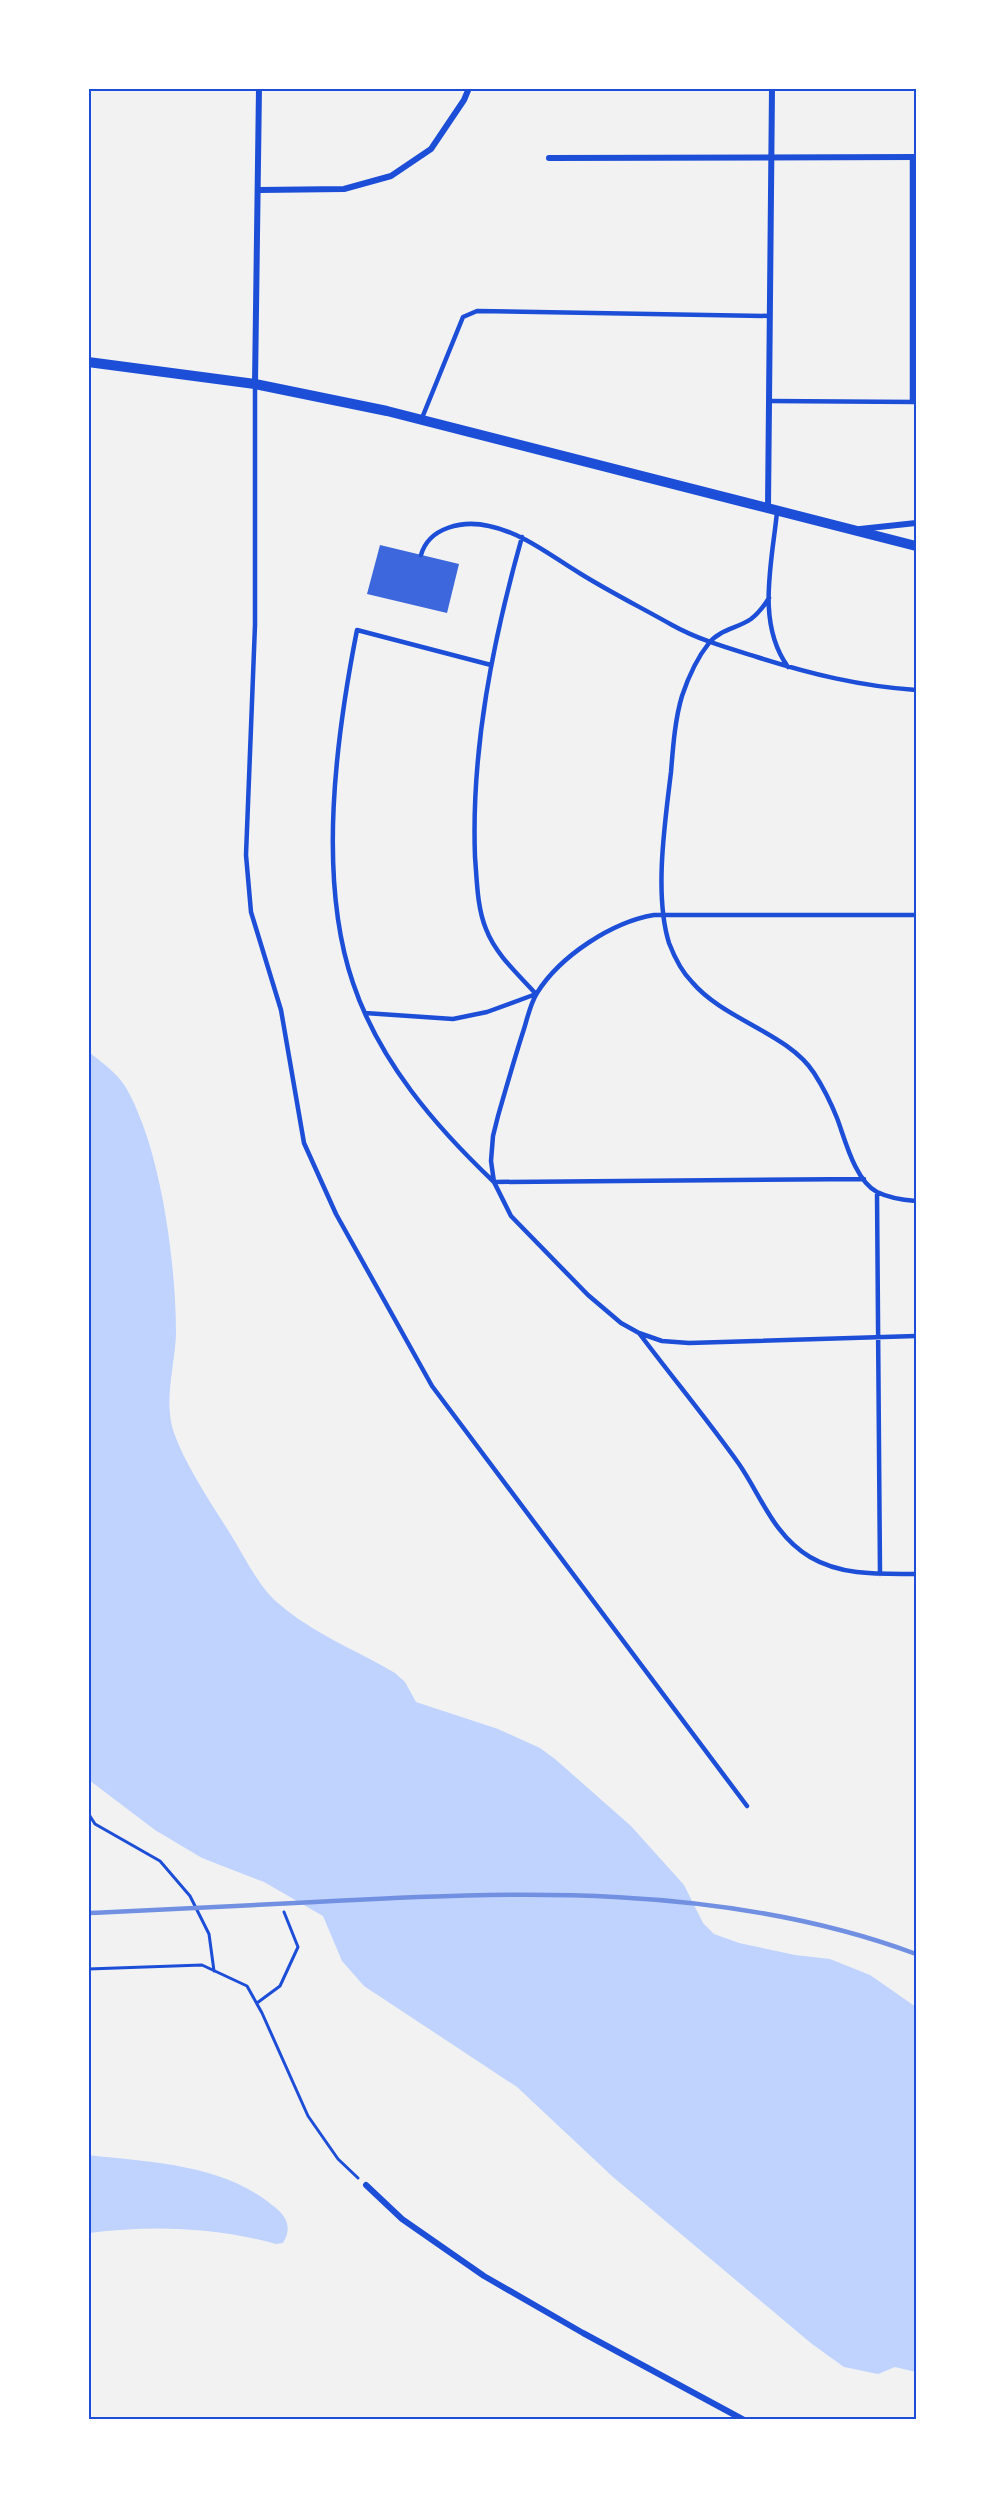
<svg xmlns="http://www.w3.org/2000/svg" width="1005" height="2508" viewBox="0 0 1005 2508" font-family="'Titillium Web',sans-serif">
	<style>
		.water { fill: #bfd3fe }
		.building { fill: #3d67dc }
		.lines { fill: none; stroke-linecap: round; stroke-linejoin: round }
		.path { stroke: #1d4ed8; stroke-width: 3 }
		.service { stroke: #1d4ed8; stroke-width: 4.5 }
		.minor { stroke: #1d4ed8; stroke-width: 6 }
		.tertiary { stroke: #1d4ed8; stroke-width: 10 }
		.rail { stroke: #7290e2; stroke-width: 4.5 }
		.neatline { fill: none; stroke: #1d4ed8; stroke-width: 2 }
	</style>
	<rect width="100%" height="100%" fill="#f2f2f2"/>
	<path class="water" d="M 89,1052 C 101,1062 116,1072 125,1086 C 161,1147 176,1263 176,1334 C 175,1365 163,1402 174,1433 C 187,1469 214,1507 234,1540 C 247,1561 259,1587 278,1603 C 312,1633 356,1650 395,1673 L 405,1682 L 416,1702 L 498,1729 L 540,1748 L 555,1759 L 631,1826 L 684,1885 L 703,1923 L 714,1934 L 739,1943 L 795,1955 L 830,1959 L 870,1975 L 916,2007 L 916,2372 L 895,2367 L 878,2374 L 844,2367 L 812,2344 L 613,2177 L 517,2087 L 364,1986 L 342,1961 L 323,1916 L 264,1882 L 202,1858 L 155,1830 L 89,1780 Z
		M 88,2155 C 149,2162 223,2164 272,2205 C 286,2215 293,2227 283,2243 L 276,2244 C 214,2227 152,2225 89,2233 Z"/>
	<path class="building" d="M 380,545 L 459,564 L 447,613 L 367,594 Z"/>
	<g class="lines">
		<path class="path" d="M 88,1813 L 95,1824 L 160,1861 L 190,1896 L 209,1934 L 214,1971
			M 88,1969 L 202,1965 L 247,1986 L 262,2013 L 308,2116 L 338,2159 L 358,2178
			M 257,2003 L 280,1986 L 298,1947 L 284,1912"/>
		<path class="service" d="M 912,157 L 912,402
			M 255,384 L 255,625 L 246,855 L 251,912 L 281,1010 L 304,1143 L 336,1214 L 432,1386 L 747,1806
			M 769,401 L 916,402
			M 422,418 L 463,317 L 477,311 L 770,316
			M 777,512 C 772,563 756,623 788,667
			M 421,555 C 429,527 463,520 489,526 C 523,533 551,556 581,574 C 610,592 642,608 672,625 C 699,640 728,648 757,657 C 811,674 859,686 916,690
			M 769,598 C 764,606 759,613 751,619 C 738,628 719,630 709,643 C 697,658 688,678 682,696 C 675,719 673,747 671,772 C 665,822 654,895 669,943 C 674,956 682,972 692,982 C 724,1020 788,1033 814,1073 C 823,1087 831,1103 837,1118 C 845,1139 855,1181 877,1192 C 889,1198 903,1200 916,1201
			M 491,665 L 357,630 C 336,737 317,878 353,983 C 379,1061 435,1126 494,1182 L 864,1179
			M 916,915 L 654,915 C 612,922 560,956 537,993 C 530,1004 527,1020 523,1032 C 514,1060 506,1088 498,1116 L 493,1136 L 491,1161 L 494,1182 L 511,1216 L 588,1295 L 621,1323 L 639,1333 L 662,1341 L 689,1343 L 916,1336
			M 365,1013 L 453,1019 L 487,1012 L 536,994 C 518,974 496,955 486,929 C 477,907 477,881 475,857 C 471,749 493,640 522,537
			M 877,1192 L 880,1574
			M 639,1333 C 672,1377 707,1419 739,1464 C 761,1496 774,1536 810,1557 C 842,1576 880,1574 916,1574"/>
		<path class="minor" d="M 549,158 L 916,157
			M 259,190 L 344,189 L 391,176 L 431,149 L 464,100 L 469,88
			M 255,384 L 259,88
			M 768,507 L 772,88
			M 860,529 L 916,523
			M 366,2185 L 402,2219 L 484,2276 L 583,2333 L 744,2420"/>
		<path class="tertiary" d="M 88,362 L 255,384 L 387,411 L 916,546"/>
		<path class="rail" d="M 88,1913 C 164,1910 240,1906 315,1902 C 515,1891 725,1883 916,1954"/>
	</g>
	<rect width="1005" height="2508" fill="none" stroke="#ffffff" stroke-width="180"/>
	<rect x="90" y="90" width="825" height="2328" class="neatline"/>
</svg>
